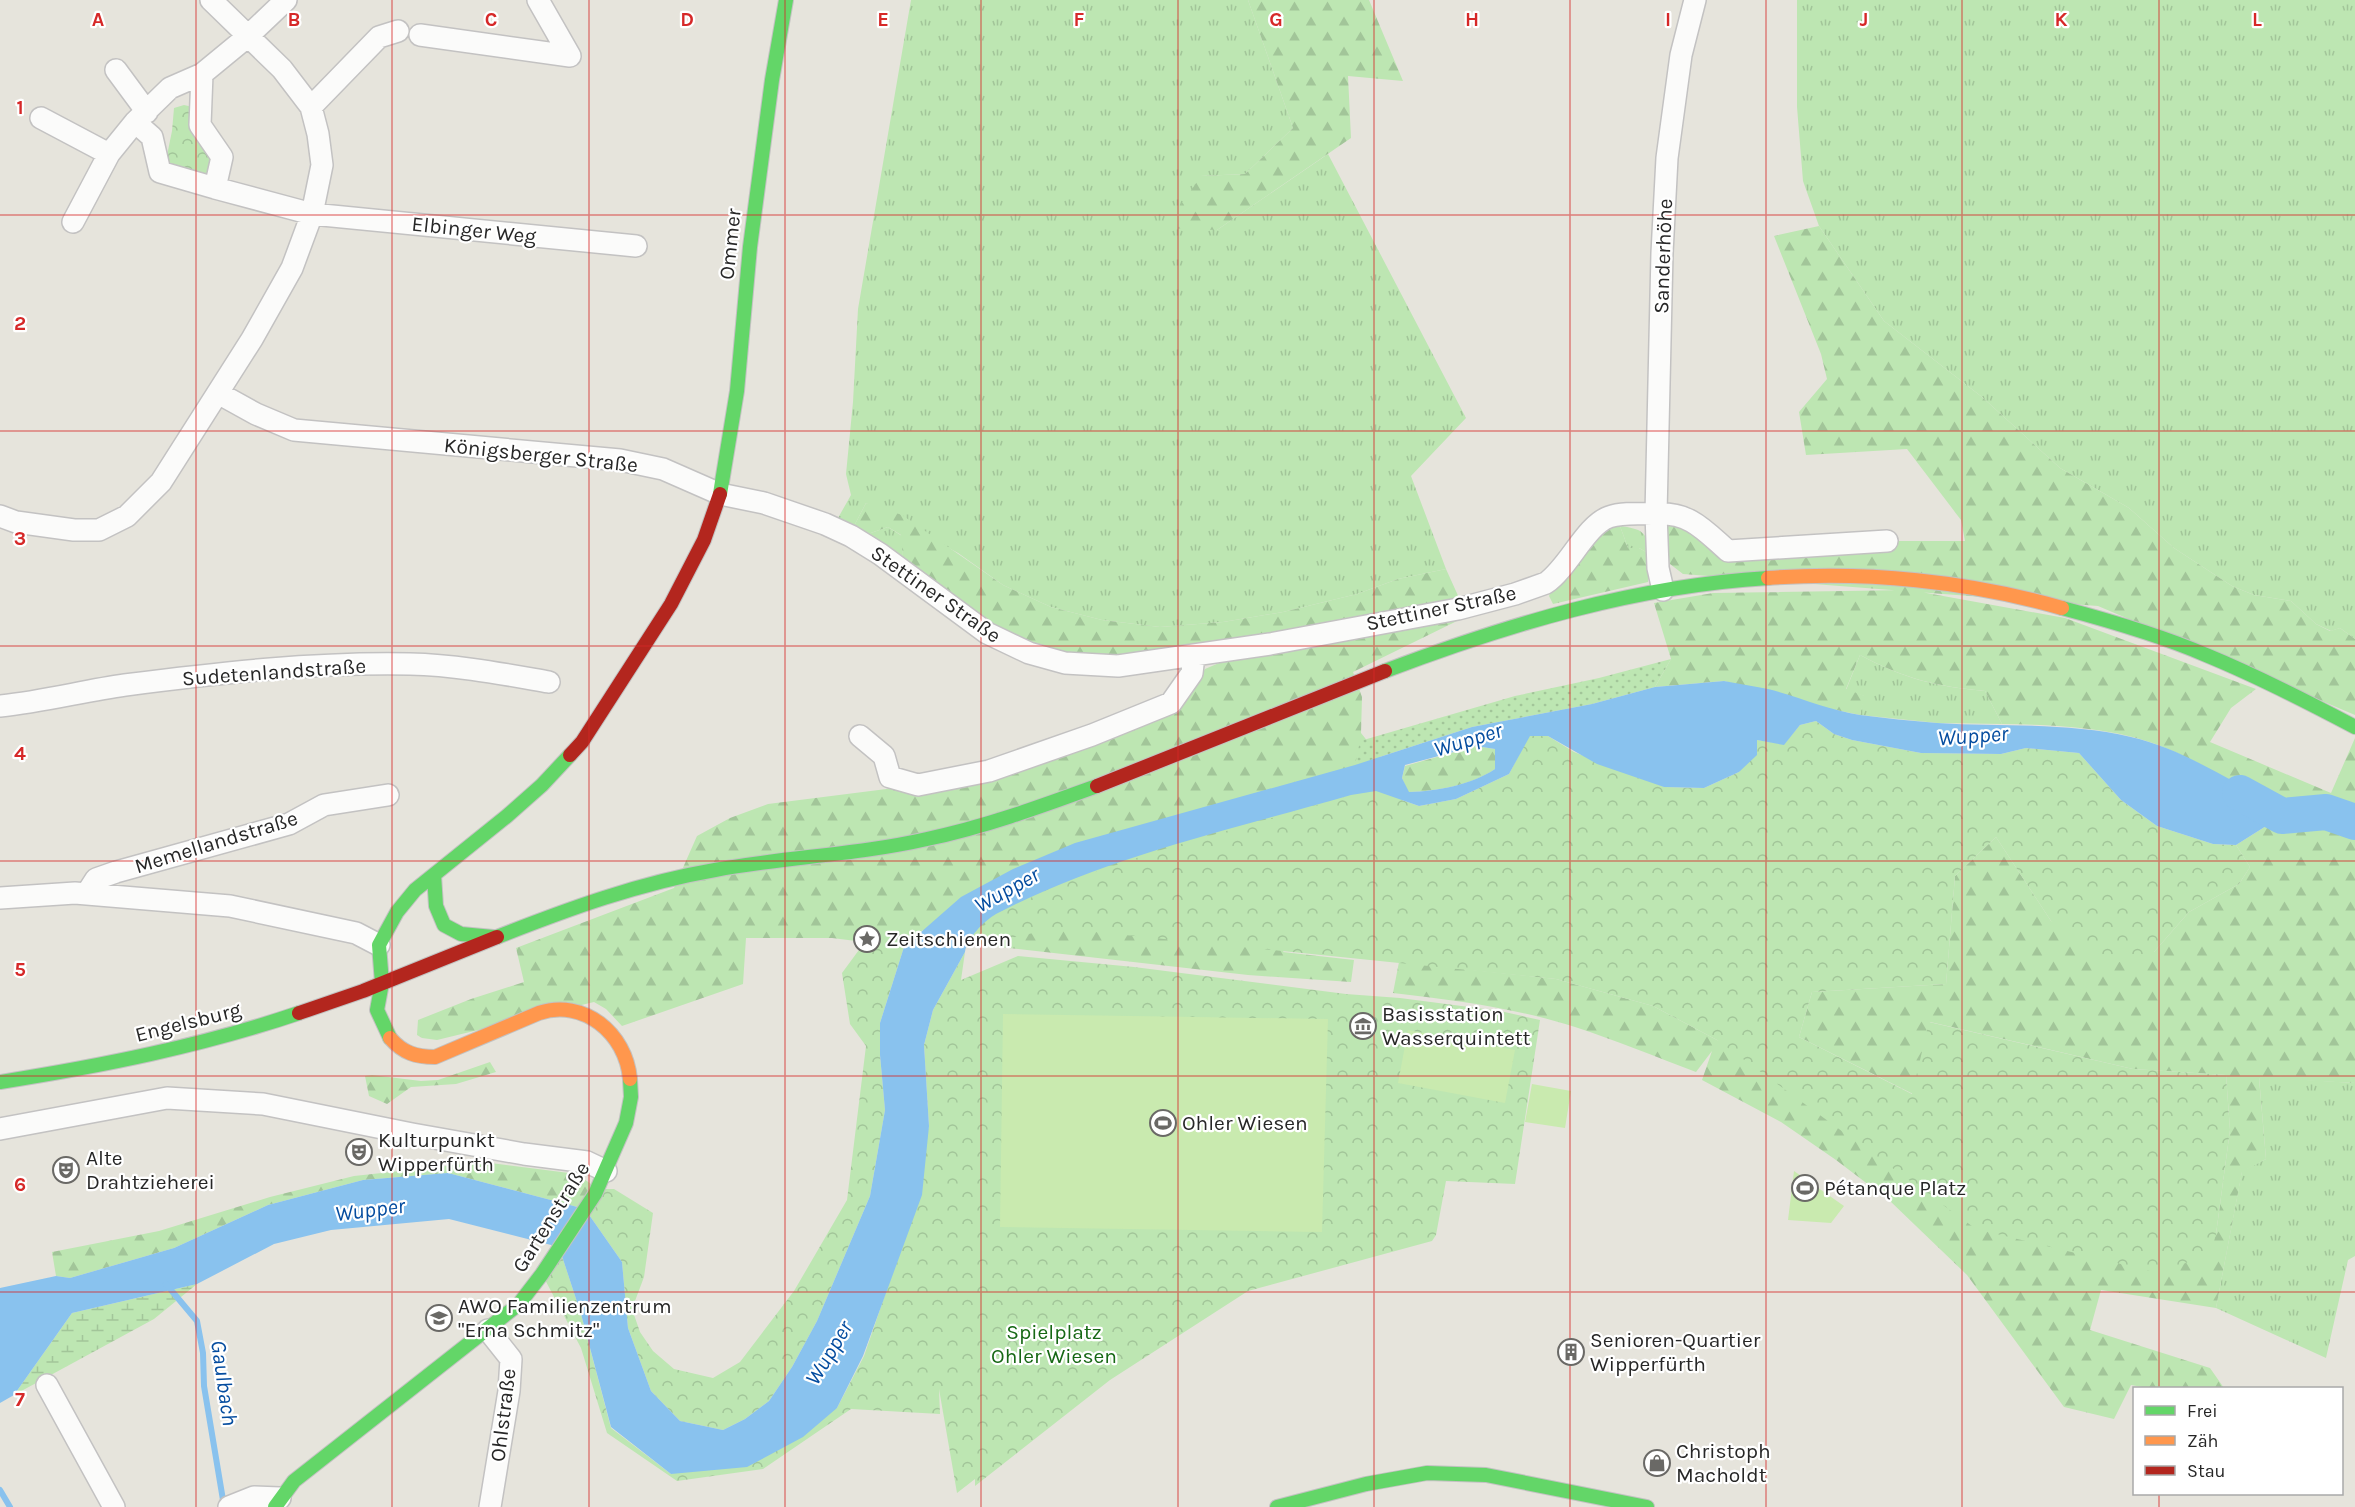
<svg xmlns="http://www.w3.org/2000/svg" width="2355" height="1507" viewBox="0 0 2355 1507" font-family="Karla,sans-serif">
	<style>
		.grass { fill: url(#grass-tufts) }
		.forest { fill: url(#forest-firs) }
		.wetland { fill: url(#wetland-marsh) }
		.park { fill: url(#park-crowns) }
		.garden { fill: url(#garden-dots) }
		.pitch { fill: #c9eaaf }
		.water { fill: #89c2ee; fill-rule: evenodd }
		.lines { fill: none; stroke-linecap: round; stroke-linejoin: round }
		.stream { stroke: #89c2ee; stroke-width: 6 }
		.river { stroke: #89c2ee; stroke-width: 36 }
		.street-casing { stroke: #c3c2c2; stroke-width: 24 }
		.fast-casing { stroke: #c3c2c2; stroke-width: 16 }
		.slow-casing { stroke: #c3c2c2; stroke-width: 16 }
		.jam-casing { stroke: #c3c2c2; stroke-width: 16 }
		.street { stroke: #fbfbfa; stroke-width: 21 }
		.fast { stroke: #63d668; stroke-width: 14 }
		.slow { stroke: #ff974d; stroke-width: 14 }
		.jam { stroke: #b3261e; stroke-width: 14 }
		.grid { fill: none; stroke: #d62828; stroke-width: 1.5; stroke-opacity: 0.55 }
		.labels { text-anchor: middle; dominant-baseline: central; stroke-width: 4.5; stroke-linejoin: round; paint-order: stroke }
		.street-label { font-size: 21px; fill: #272727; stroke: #fff }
		.poi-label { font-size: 21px; fill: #272727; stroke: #fff; text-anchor: start }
		.park-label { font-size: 21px; fill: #166814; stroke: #fff }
		.water-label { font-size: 22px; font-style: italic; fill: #044c9f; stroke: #fff }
		.grid-label { font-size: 20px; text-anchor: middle; font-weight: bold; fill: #d62828; stroke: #fff; stroke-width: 4.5; stroke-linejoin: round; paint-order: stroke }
	</style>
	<defs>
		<pattern id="grass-tufts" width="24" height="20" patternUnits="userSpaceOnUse" patternTransform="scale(1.5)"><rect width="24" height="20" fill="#bde6b2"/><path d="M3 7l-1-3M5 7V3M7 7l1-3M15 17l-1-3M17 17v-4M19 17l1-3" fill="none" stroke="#a2c599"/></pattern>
		<pattern id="forest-firs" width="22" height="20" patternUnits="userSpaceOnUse" patternTransform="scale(1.5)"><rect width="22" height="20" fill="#bde6b2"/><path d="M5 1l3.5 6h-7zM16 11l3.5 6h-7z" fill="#a2c599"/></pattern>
		<pattern id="wetland-marsh" width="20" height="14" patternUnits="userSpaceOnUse" patternTransform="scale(1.5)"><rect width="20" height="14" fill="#bde6b2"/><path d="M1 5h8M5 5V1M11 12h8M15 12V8" fill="none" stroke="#a2c599"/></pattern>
		<pattern id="park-crowns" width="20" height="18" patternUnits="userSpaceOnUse" patternTransform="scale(1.5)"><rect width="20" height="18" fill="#bde6b2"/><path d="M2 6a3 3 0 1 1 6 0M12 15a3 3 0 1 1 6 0" fill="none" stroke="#a2c599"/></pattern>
		<pattern id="garden-dots" width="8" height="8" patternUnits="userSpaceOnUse" patternTransform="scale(1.5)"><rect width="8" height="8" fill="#bde6b2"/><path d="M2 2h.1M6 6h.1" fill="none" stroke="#a2c599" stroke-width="1.8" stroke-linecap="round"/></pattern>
	</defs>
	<rect width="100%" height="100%" fill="#e6e4dc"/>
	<path class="grass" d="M 911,0 L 1248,0 L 1293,128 L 1245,174 L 1201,176 L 1217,230 L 1328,154 L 1466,418 L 1411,476 L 1446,569 L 1398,579 L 1357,594 L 1283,612 L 1223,622 L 1160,627 L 1102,620 L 1051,607 L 1003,585 L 958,553 L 866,503 L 854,526 L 838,518 L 851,495 L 846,474 L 853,402 L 858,309 Z
		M 1797,0 L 2355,0 L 2355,639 L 2340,628 L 2331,631 L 2316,624 L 2291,601 L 2254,595 L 2232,586 L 2174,548 L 2129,508 L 2060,468 L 1982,397 L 1884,321 L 1819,226 L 1803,181 L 1797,107 Z
		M 1620,526 C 1641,529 1648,531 1648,553 L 1639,548 L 1628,548 Z
		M 888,527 L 902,536 L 903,560 L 865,535 Z
		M 1860,655 C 1905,679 1934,686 1985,691 L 2002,724 L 1937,723 L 1860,715 L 1864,696 L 1846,690 Z
		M 2259,1077 L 2355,1083 L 2355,1256 L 2348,1260 L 2326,1358 L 2216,1308 L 2242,1171 L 2266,1159 Z"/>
	<path class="forest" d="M 1248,0 L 1369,0 L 1403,81 L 1348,76 L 1351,138 L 1217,230 L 1165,228 L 1201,176 L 1245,174 L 1293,128 Z
		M 1819,226 L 1884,321 L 1982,397 L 2060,468 L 2129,508 L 2174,548 L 2232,586 L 2254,595 L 2291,601 L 2316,624 L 2330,631 L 2340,628 L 2355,639 L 2355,715 L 2098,606 L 1683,574 L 1670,564 L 1665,528 L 1671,520 L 1725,556 L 1887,541 L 1965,541 L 1961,520 L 1907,449 L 1806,455 L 1799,412 L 1827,379 L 1821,354 L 1774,236 Z
		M 866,503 L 902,515 L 1003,585 L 1051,607 L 1102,620 L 1160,627 L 1223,622 L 1283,612 L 1357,594 L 1398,579 L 1446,569 L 1460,600 L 1175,650 L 1102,657 L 1050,650 L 1004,633 L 903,560 L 901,535 L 888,527 L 865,535 L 854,526 Z
		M 1607,525 L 1620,526 L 1628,548 L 1639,548 L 1648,553 L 1648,582 L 1553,604 L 1549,596 L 1553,586 Z
		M 1910,590 L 2065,618 L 2256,689 L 2231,708 L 2210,742 L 2331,793 L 2355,738 L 2355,1083 L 2259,1078 L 2266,1159 L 2242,1172 L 2216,1308 L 2101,1290 L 2090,1330 L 2210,1368 L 2224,1388 L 2148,1388 L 2131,1385 L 2114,1419 L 2064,1407 L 1967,1275 L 1890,1201 L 1836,1160 L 1781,1122 L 1702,1080 L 1712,1051 L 1696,1072 C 1656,1057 1615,1040 1575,1027 C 1516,1008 1454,1000 1393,993 L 1399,962 L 1556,979 L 1653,1006 L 1717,1040 L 2216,1234 L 2230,1130 L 2226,1075 L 2133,1069 L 1930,1022 L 1913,1094 L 1799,1037 L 1812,992 L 1946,984 L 1955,876 L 1996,837 L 2051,921 L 2154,952 L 2189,912 L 2239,884 L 2250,867 L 2236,845 L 2282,816 C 2245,791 2209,766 2168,749 C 2117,727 2056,725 2002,724 L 1985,691 C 1935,686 1905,679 1860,655 L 1846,689 L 1865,696 L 1860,715 L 1826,708 L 1724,681 L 1655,687 L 1671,659 L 1654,603 L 1713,593 Z
		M 1457,621 L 1353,672 L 1362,697 L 1361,733 L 1408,792 L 1402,778 L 1405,766 L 1476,746 L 1495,749 L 1495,769 C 1472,785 1437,791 1409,792 L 1355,845 L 1283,952 L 1354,960 L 1351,982 L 1248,975 L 982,945 L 1000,941 L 923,930 L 904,947 L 832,938 L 746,938 L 743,984 L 622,1026 L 606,1009 L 594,1002 L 437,1040 L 422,1038 L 417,1035 L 418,1020 L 471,999 L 524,982 L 516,948 L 674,888 L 697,836 L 730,818 L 768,804 L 918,785 L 1035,754 L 1199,678 L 1205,669 L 1219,663 Z
		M 490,1062 L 496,1072 L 456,1084 L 411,1087 L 387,1104 L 369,1096 L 365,1076 L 372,1075 L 421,1081 L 438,1080 Z
		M 483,1162 L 577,1174 L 598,1189 L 585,1209 L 448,1173 L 363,1180 L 268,1205 L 174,1248 L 70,1278 L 56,1276 L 52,1252 L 159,1231 L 270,1197 L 354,1176 Z"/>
	<path class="wetland" d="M 197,1284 L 154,1319 L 14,1395 L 72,1313 Z"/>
	<path class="park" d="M 184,105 L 193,107 L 214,153 L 211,176 L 164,170 L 172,131 L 174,108 Z
		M 1816,721 L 1834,734 L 1852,740 L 1921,753 L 2001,754 L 2026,748 L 2079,753 L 2121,800 L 2157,826 L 2213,844 L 2236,845 L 2250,867 L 2239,884 L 2189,912 L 2154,952 L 2109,965 L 2051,921 L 1996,837 L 1955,876 L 1946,984 L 1812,992 L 1799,1037 L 1912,1094 L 1929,1022 L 2133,1069 L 2226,1075 L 2230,1130 L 2216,1234 L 2210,1256 L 2154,1272 L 1976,1229 L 1717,1040 L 1653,1006 L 1556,979 L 1056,928 L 979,945 L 966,944 L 995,915 L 1053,887 L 1154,852 L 1351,795 L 1376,791 L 1419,806 L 1456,799 L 1509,774 L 1529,736 L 1548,736 L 1574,752 L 1665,787 L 1704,788 L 1739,772 L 1757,740 L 1784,744 L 1800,725 Z
		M 867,939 L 904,947 L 880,1023 L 880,1055 L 885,1110 L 870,1196 L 817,1321 L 792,1367 L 769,1401 L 745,1419 L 723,1430 L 680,1421 L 651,1391 L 628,1328 L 622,1262 L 585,1209 L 598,1189 L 614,1189 L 653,1213 L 644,1277 L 632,1309 L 640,1332 L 653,1351 L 674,1369 L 713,1378 L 740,1362 L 794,1291 L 847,1200 L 866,1046 L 850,1024 L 842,973 Z
		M 965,952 L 961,980 L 1018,956 L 1134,967 L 1346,994 L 1400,998 L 1500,1011 L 1540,1020 L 1515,1184 L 1446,1181 L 1436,1235 L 1432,1241 L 1248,1291 L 1110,1380 L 975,1486 L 975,1479 L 957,1493 L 939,1389 L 940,1414 L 851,1409 L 763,1469 L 677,1481 L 607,1433 L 581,1348 L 542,1274 L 559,1247 L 581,1314 L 611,1428 L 671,1474 L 837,1408 L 864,1356 L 886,1292 L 929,1126 L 924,1045 L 933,1010 Z"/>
	<path class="garden" d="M 1671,659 L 1655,687 L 1592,704 L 1472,727 L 1355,765 L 1360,741 L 1515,696 L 1599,678 Z"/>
	<path class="pitch" d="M 1003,1014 L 1328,1019 L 1322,1232 L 1000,1227 Z
		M 1408,1030 L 1515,1050 L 1505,1103 L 1398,1083 Z
		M 1532,1084 L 1571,1091 L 1565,1128 L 1525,1122 Z
		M 1794,1171 L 1844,1206 L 1831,1223 L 1788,1220 Z"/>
	<path class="water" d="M 1724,681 C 1738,684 1754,686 1768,689 C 1799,697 1828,710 1860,715 C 1885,718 1911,721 1937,723 C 2002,727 2067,722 2131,737 C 2184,749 2231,782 2279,806 L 2282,816 L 2236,845 L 2213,844 L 2157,826 L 2121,800 L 2079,753 L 2026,748 L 2001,754 L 1921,753 L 1852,740 L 1834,734 L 1816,721 L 1800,725 L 1784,745 L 1757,740 L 1757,755 L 1739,772 L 1704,788 L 1664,787 L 1597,764 L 1548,736 L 1530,736 L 1509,774 L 1456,799 L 1419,806 L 1376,791 L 1351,795 C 1233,829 1105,857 996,914 C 984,921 967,938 965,952 L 933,1010 L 924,1045 L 929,1126 L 922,1195 L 863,1356 L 837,1408 L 803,1437 L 747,1467 L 671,1474 L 611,1427 L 581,1314 L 559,1247 L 449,1219 L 331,1230 L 274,1244 L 197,1284 L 72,1313 L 14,1395 L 0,1403 L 0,1288 L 56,1276 L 70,1278 L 174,1248 L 268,1205 L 363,1180 L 448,1173 L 585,1209 L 622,1262 L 628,1328 L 651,1391 L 680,1421 L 723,1430 L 745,1419 L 769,1401 L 792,1367 L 817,1321 L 870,1196 L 885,1110 L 880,1055 L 880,1023 L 904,947 L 961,897 L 1013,869 L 1075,843 L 1355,765 L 1472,727 L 1592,704 L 1655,687 ZM 1476,746 L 1495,749 L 1495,769 C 1471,785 1437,791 1409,792 L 1402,778 L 1405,765 Z"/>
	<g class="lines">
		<path class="stream" d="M 166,1284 L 197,1321 L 203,1353 L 204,1386 L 224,1506
			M 0,1490 L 10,1507"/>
		<path class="river" d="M 2240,793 L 2282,816 L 2326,812 L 2355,822"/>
		<defs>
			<path id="street" d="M 286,0 L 247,37 L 202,74 L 200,125 L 222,157 L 215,188 L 312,214 L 636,246
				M 1695,0 L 1681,55 L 1667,158 L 1662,253 L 1656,514 C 1690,512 1704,530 1728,551 L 1887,541
				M 420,35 L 570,56 L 538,0
				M 116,70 L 147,112
				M 311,107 L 379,37 L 398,31
				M 41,118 L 109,154
				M 135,122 L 152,137 L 160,172 L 215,188
				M 73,222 L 109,154 L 135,122 L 170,88 L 202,74
				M 218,393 L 256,414 L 294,430 L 620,460 L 663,469 L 720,494 L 764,503 L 825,524 L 851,536 L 880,554 L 987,633 L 1029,653 L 1065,663 L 1118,666 L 1270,644 L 1458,609 L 1515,594 L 1546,583 C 1569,567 1585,526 1609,517 C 1623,512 1641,514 1656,514 L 1658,568 L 1663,590
				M 0,516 L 16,522 L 74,530 L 99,530 L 127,516 L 161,482 L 252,339 L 292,268 L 312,214 L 322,165 L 318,134 L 311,107 L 282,69 L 211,0
				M 0,706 C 42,702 83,691 125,685 C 218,673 316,662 410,664 C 457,665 503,674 549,682
				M 860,736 L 884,756 L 890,777 L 918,785 L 989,771 L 1092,735 L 1171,703 L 1192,673 L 1194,656
				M 87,893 L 96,879 L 116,872 L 289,824 L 324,805 L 388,795
				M 0,898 L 75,893 L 230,906 L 356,933 L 379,945
				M 0,1129 L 167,1098 L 263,1104 L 412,1134 L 524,1154 L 587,1162 L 606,1171
				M 488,1330 L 511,1359 L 509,1391 L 490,1507
				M 47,1385 L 114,1507
				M 229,1507 L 254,1497 L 280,1498"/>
			<path id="fast" d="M 720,494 L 737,391 L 750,247 L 772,80 L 786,0
				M 2062,608 C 2111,621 2160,635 2206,655 C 2257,676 2306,701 2355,727
				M 1385,671 C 1509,624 1635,586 1768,578
				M 434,875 L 436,906 L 444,925 L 461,934 L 493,937
				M 497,937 C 568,909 639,883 715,870 C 785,857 857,855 927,839 C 985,827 1042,806 1097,786
				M 390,1038 L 377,1010 L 382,983 L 379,945 L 397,912 L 415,890 L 507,816 L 542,785 L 570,755
				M 0,1082 C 101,1066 202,1046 299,1013
				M 275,1507 L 294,1481 L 519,1304 L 542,1274 L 595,1194 L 626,1123 L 631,1097 L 630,1079
				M 1277,1507 L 1366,1484 L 1427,1473 L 1486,1475 L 1647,1507"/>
			<path id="slow" d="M 1768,578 C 1866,571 1968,581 2062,608
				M 390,1038 C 403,1053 416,1057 435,1057 L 539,1013 C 583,998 626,1033 630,1079"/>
			<path id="jam" d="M 570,755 L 582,742 L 671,604 L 704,540 L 720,494
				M 1097,786 L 1385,671
				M 299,1013 L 363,991 L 497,937"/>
		</defs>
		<use href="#street" class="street-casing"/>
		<use href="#fast" class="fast-casing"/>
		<use href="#slow" class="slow-casing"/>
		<use href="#jam" class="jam-casing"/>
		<use href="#street" class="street"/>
		<use href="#fast" class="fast"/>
		<use href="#slow" class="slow"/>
		<use href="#jam" class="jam"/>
	</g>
	<path class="grid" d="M 196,0 L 196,1507M 392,0 L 392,1507M 589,0 L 589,1507M 785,0 L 785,1507M 981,0 L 981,1507M 1178,0 L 1178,1507M 1374,0 L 1374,1507M 1570,0 L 1570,1507M 1766,0 L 1766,1507M 1962,0 L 1962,1507M 2159,0 L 2159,1388M 0,215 L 2355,215M 0,431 L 2355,431M 0,646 L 2355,646M 0,861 L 2355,861M 0,1076 L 2355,1076M 0,1292 L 2355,1292M 2159,1494 L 2159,1507"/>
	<defs>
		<symbol id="sight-ring" viewBox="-11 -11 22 22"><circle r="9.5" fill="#fff" stroke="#6a6966" stroke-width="1.5"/><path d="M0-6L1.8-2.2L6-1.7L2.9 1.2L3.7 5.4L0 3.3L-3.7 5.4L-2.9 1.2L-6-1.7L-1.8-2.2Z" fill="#6a6966"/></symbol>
		<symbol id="museum-ring" viewBox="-11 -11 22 22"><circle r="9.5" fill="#fff" stroke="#6a6966" stroke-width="1.5"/><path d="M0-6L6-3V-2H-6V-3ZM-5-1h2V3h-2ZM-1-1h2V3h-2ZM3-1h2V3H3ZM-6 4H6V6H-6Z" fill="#6a6966"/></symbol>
		<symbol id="stadium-ring" viewBox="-11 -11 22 22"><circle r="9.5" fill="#fff" stroke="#6a6966" stroke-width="1.5"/><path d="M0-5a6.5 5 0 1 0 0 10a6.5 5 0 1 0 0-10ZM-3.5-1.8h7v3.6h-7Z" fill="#6a6966"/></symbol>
		<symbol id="theatre-ring" viewBox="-11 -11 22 22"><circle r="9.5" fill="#fff" stroke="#6a6966" stroke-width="1.5"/><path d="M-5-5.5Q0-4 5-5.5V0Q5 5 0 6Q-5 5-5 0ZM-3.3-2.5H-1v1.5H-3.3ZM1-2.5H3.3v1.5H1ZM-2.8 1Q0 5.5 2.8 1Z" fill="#6a6966"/></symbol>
		<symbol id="school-ring" viewBox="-11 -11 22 22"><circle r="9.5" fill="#fff" stroke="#6a6966" stroke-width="1.5"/><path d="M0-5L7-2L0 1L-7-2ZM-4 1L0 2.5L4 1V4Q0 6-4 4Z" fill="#6a6966"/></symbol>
		<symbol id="building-ring" viewBox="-11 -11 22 22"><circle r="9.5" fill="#fff" stroke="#6a6966" stroke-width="1.5"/><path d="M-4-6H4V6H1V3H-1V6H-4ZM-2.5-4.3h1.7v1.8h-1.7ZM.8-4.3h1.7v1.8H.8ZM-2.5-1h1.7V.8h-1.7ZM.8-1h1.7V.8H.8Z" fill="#6a6966"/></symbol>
		<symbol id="shop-ring" viewBox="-11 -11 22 22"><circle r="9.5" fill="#fff" stroke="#6a6966" stroke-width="1.5"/><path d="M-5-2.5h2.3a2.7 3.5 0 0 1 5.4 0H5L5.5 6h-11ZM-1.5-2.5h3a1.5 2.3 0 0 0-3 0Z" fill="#6a6966"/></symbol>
	</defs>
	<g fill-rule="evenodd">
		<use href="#sight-ring" x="852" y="924" width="30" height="30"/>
		<use href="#museum-ring" x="1348" y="1011" width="30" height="30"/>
		<use href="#stadium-ring" x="1148" y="1108" width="30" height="30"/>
		<use href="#theatre-ring" x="344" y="1137" width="30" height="30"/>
		<use href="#theatre-ring" x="51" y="1155" width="30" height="30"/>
		<use href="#stadium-ring" x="1790" y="1173" width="30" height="30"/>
		<use href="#school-ring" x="424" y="1303" width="30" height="30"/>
		<use href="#building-ring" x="1556" y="1337" width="30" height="30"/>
		<use href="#shop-ring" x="1642" y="1448" width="30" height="30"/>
	</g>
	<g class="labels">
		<g class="street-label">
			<text transform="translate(474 230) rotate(6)">Elbinger Weg</text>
			<text transform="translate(730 244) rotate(-84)">Ommer</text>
			<text transform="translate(1663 256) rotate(-88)">Sanderhöhe</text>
			<text transform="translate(541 455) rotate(6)">Königsberger Straße</text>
			<text transform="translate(936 594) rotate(35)">Stettiner Straße</text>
			<text transform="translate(1441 608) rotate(-12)">Stettiner Straße</text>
			<text transform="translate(274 672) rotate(-4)">Sudetenlandstraße</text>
			<text transform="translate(216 842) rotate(-17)">Memellandstraße</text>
			<text transform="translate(188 1022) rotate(-14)">Engelsburg</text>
			<text transform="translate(551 1217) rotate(-58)">Gartenstraße</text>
			<text transform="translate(503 1415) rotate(-83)">Ohlstraße</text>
		</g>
		<g class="poi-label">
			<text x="886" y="939">Zeitschienen</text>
			<text x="1382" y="1014">Basisstation<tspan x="1382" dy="24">Wasserquintett</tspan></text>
			<text x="1182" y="1123">Ohler Wiesen</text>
			<text x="378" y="1140">Kulturpunkt<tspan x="378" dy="24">Wipperfürth</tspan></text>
			<text x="86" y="1158">Alte<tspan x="86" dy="24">Drahtzieherei</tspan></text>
			<text x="1824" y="1188">Pétanque Platz</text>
			<text x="458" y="1306">AWO Familienzentrum<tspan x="458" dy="24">"Erna Schmitz"</tspan></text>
			<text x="1590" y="1340">Senioren-Quartier<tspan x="1590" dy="24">Wipperfürth</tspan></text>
			<text x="1676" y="1451">Christoph<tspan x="1676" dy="24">Macholdt</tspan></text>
		</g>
		<g class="park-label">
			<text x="1054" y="1332">Spielplatz<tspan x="1054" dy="24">Ohler Wiesen</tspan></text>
		</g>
		<g class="water-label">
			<text transform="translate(1973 736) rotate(-4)">Wupper</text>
			<text transform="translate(1468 740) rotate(-17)">Wupper</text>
			<text transform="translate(1007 890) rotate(-29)">Wupper</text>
			<text transform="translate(370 1210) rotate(-7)">Wupper</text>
			<text transform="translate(829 1353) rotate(-59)">Wupper</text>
			<text transform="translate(224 1383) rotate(82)">Gaulbach</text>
		</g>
	</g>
	<g class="grid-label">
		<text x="98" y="26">A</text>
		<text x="294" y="26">B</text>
		<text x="491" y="26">C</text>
		<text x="687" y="26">D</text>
		<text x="883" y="26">E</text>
		<text x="1079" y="26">F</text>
		<text x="1276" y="26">G</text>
		<text x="1472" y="26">H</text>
		<text x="1668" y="26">I</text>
		<text x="1864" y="26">J</text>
		<text x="2061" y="26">K</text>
		<text x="2257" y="26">L</text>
		<text x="20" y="114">1</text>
		<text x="20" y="330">2</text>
		<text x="20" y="545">3</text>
		<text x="20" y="760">4</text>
		<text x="20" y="976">5</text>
		<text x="20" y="1191">6</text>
		<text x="20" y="1406">7</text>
	</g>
	<rect x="2133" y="1387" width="210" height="108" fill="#ffffff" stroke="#a9a9a9" stroke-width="1.5"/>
	<rect x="2145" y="1406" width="30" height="9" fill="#63d668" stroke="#a9a9a9" stroke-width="1.5"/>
	<text x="2187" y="1417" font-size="18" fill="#272727">Frei</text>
	<rect x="2145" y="1436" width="30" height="9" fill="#ff974d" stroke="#a9a9a9" stroke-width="1.5"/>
	<text x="2187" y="1447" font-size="18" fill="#272727">Zäh</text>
	<rect x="2145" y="1466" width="30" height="9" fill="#b3261e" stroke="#a9a9a9" stroke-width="1.5"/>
	<text x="2187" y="1477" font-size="18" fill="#272727">Stau</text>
</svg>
